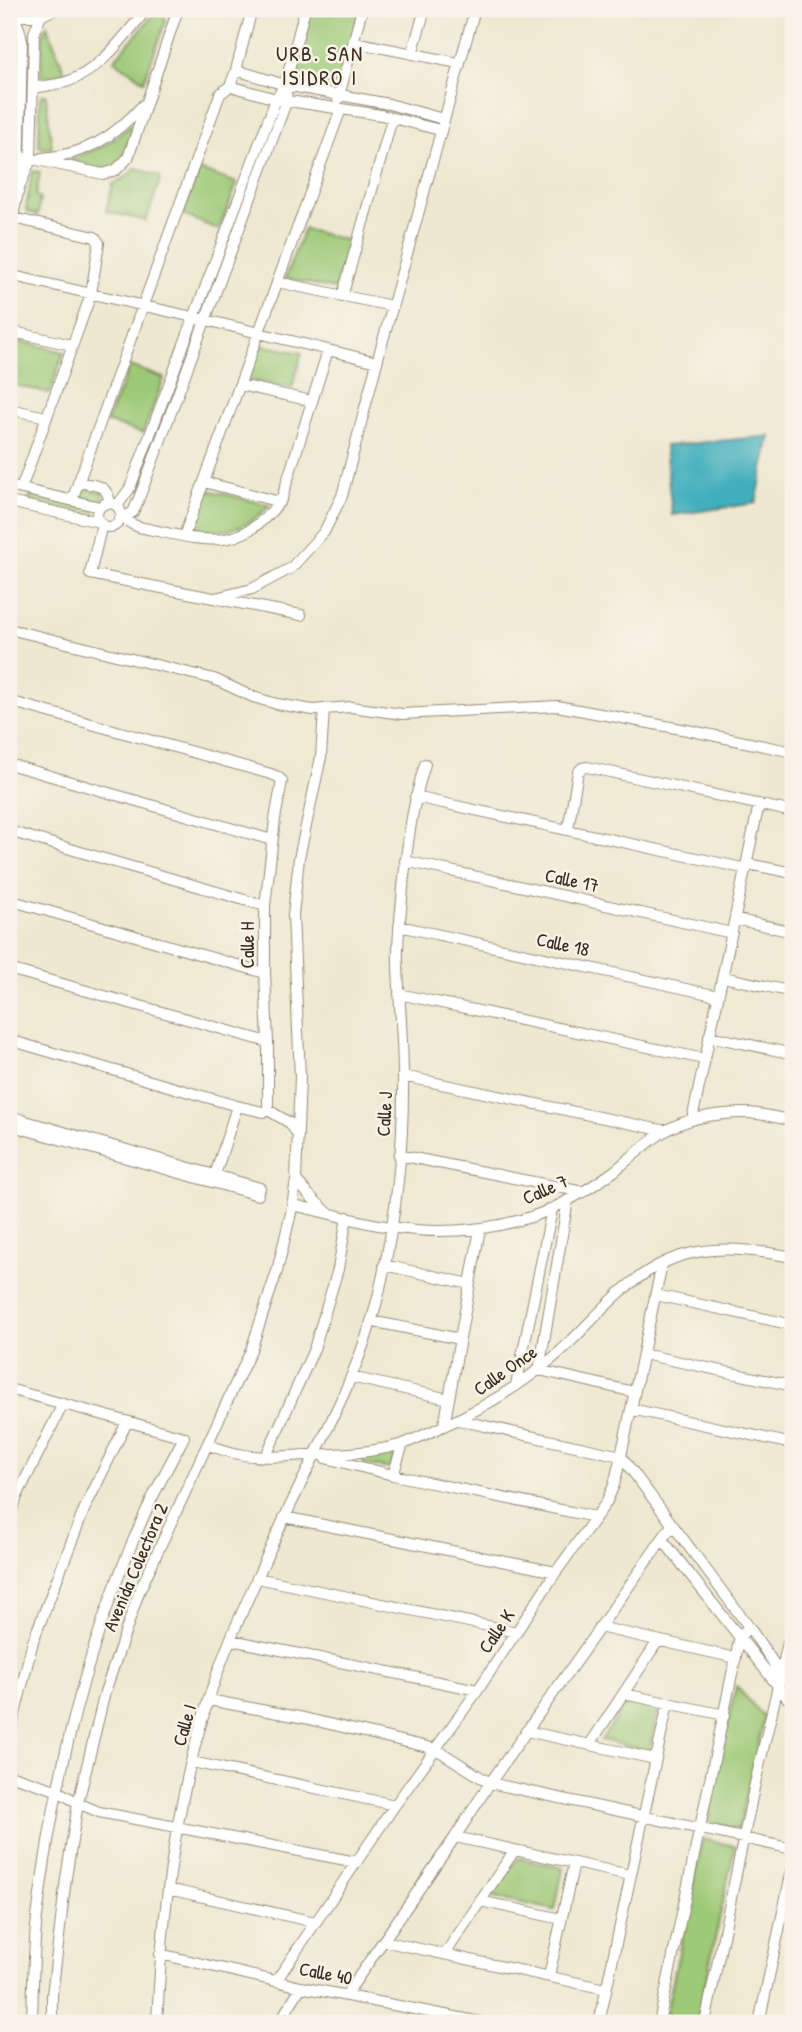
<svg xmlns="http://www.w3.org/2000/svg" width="802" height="2032" viewBox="0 0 802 2032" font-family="'Patrick Hand',sans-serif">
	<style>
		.green { fill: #9ec977; stroke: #6c7a4a; stroke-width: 2 }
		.water { fill: #3faebc; stroke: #3d6c6d; stroke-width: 2 }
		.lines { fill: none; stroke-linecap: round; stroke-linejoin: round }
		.minor-casing { stroke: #948977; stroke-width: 12 }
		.minor { stroke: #fff; stroke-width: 10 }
		.labels { text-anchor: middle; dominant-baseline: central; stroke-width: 5; stroke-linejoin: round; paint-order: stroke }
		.street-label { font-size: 19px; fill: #3b2a1e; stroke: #f7f3e8 }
		.neighbourhood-label { font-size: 21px; letter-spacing: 2px; fill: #3b2a1e; stroke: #f7f3e8 }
	</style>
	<rect width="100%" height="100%" fill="#f7f3e8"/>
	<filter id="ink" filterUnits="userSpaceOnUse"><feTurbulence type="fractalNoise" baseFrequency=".0143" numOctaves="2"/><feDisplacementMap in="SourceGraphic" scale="14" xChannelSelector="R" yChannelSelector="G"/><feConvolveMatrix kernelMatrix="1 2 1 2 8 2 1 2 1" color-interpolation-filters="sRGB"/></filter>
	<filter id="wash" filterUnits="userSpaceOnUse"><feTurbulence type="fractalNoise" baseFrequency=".00686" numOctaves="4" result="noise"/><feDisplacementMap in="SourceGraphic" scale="28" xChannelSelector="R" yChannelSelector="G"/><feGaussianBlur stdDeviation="1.57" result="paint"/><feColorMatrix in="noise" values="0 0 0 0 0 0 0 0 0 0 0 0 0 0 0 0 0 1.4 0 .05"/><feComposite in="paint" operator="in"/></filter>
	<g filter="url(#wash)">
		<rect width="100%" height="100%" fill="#eee8d0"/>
		<path class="green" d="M 308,9 L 360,9 L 340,86 L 289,79 Z
			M 156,12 L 163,12 L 166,20 L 144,81 L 114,60 Z
			M 47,25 L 65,73 L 44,77 L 41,75 L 43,35 Z
			M 42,95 L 46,95 L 52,148 L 42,148 L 39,146 L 40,98 Z
			M 132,125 L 134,128 C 125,151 121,175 90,167 C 83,165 75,163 69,160 L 105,145 Z
			M 136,168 L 161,177 L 146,221 L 106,211 L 113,184 L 126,177 Z
			M 199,170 L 237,183 L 219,230 L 183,215 Z
			M 34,171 L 40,172 L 36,196 L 40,198 L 38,215 L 28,212 L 26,209 L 32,173 Z
			M 304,229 L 349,241 L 335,289 L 285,278 Z
			M 15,340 L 64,352 L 50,393 L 9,384 L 9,365 Z
			M 261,345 L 302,353 L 292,388 L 248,380 Z
			M 130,366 L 164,378 L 143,433 L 106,422 Z
			M 83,488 L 102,492 L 104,499 L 97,502 L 82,498 L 78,494 Z
			M 208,490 L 269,505 C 251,529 221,534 193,531 Z
			M 31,495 L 94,509 L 95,516 L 28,502 Z
			M 392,1451 L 395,1454 L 391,1469 L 364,1464 L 363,1461 L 364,1458 Z
			M 736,1686 L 764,1717 L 739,1829 L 707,1822 Z
			M 628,1701 L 656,1707 L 658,1711 L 649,1751 L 601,1740 Z
			M 703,1839 L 735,1846 L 697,2023 L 664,2023 Z
			M 518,1858 L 563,1868 L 555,1910 L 491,1896 Z"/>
		<path class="water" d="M 770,436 L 756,503 L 672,515 L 665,446 Z"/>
	</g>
	<g filter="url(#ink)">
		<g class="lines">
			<defs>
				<path id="minor" d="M 9,16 L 41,16 L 55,9
					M 14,17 L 19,28 L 22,41 L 19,184
					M 354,42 L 458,63
					M 412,54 L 425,9
					M 236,70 L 285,85 L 389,104 L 443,119
					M 9,85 L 21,87
					M 285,85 L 305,9
					M 230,86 L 276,99 L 381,115 L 440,130
					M 33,88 C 44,86 55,85 66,82 C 101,71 124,36 147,9
					M 338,100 L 362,9
					M 9,154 L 103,174 L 116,170 L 128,158 L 178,9
					M 42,158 C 86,155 114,137 143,105
					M 9,217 L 95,237 L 99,243 L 91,294 L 21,489
					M 9,233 L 19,188 L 31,159 L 34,33 L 41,16
					M 9,275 L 206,320 L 377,362
					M 277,282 L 392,306
					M 342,297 L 392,119
					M 9,331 L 72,345
					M 240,385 L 312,401
					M 9,409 L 46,417
					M 78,482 C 95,486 107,483 110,503
					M 204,482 L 280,502
					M 9,486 L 100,507
					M 72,500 L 220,94 L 230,86 L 236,70 L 252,9
					M 9,502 L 100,522
					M97 515a12 12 0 1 1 24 0a12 12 0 1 1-24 0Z
					M 117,506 L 130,488 L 276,99 L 285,85 L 287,100 L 138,501 L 133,512 L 119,520
					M 123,518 L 132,524 L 139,527 C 200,539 240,558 282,498 L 328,350
					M 102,524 L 90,574 L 301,615
					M 184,536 L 341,109
					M 215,598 L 252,589 L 291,568 L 324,532 L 342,496 L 377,362 L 475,9
					M 9,629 L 214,679 L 253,697 L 277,704 L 313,710 L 324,709 L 321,757 L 299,858 L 293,915 L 300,1077 L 296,1180 L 291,1213 L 277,1271 L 251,1350 L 139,1592 L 105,1692 L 78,1803 L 66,1878 L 52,1995 L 52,2023
					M 9,701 L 271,774 L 278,777 L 282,781 L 275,819 L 265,906 L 265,973 L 268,1042 L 268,1110
					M 324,709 L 351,707 L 402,714 L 557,706 L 687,730 L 793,752
					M 9,764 L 272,840
					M 415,797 L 747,869
					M 568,829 L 578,772 L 582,768 L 587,767 L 793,812
					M 9,831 L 265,906
					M 405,861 L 732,933
					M 748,864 L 793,873
					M 9,900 L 265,973
					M 735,919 L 793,932
					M 399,926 L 718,996
					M 9,969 L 268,1042
					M 723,977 L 793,992
					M 399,994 L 704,1059
					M 709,1036 L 793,1054
					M 9,1040 L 237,1106 L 263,1112 L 268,1110 L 290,1123 L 298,1135
					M 403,1076 L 666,1131
					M 9,1115 L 22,1120 L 260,1188
					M 692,1120 L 759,804
					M 9,1125 L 258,1195
					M 399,1155 L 583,1192
					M 215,1175 L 237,1106
					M 296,1180 L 309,1195 L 327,1212
					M 568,1200 L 539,1370 L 634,1392
					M 292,1205 C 325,1211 358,1223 391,1227 C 440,1235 488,1231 534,1216 C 562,1206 589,1189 613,1172 C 630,1159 645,1144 663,1132 C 687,1118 719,1113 746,1113 C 761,1113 778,1118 793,1121
					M 384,1265 L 470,1284
					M 656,1295 L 793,1325
					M 371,1321 L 460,1339
					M 643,1354 L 793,1386
					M 351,1377 L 449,1399
					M 516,1386 L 552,1209
					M 9,1389 L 184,1437 C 170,1464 155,1490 143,1518 C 86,1644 54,1780 37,1917 C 33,1952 33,1988 32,2023
					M 631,1409 L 793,1444
					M 458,1420 L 621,1456 L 749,1627 L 773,1662 L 780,1678
					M 444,1426 L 480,1229
					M 208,1445 C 218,1448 228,1452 239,1454 C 261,1459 285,1456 308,1455 C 339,1454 372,1453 403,1444 C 414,1440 426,1434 437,1429 C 480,1410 519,1387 554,1357 C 590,1326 619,1284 663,1263 C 704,1243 750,1249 793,1257
					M 266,1456 L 314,1349 L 338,1269 L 347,1217
					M 325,1458 L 393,1475 L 595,1517
					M 393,1475 L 403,1444
					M 284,1517 L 556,1572
					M 9,1519 L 18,1494 L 63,1404
					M 662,1539 L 793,1705
					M 257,1578 L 517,1632
					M 599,1627 L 736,1658
					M 231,1640 L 478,1690
					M 780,1678 L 793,1683
					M 624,1694 L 725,1715
					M 209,1700 L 304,1718 L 436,1749 L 490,1783 L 793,1849
					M 526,1731 L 655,1759
					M 9,1738 L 33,1641 L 84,1510 L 127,1422
					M 590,1744 L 658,1641
					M 192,1762 L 395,1805
					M 9,1775 L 56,1790 L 78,1803 L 99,1812 L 356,1862
					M 455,1837 L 630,1875
					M 168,1889 L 315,1922
					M 480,1901 L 561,1919
					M 383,1941 L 606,1989
					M 160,1954 L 301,1987 L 486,2023
					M 445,1954 L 514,1851
					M 549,1976 L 574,1863
					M 276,1981 L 395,1805 L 478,1690 L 556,1572 L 606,1503 L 614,1485 L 621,1456 L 662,1264
					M 346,1995 L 455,1837 L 490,1783 L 672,1525
					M 157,2023 C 163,1891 181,1756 233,1633 C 253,1587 273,1541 295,1496 C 326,1431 361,1367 378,1297 C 395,1225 404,1149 403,1076 C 403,1039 399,1001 398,964 C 397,943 400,921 402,899 C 406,852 411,809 425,764
					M 279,2023 L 301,1987
					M 599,2023 L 668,1703
					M 659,2023 L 740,1636 L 749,1627
					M 705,2023 L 754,1788 L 793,1622
					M 759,2023 L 793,1865"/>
			</defs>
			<use href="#minor" class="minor-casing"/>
			<use href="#minor" class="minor"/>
		</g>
	</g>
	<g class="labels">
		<g class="street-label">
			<text transform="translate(572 880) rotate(12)">Calle 17</text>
			<text transform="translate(563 944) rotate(12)">Calle 18</text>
			<text transform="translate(247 945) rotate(-90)">Calle H</text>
			<text transform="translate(384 1114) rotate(-87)">Calle J</text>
			<text transform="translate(545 1189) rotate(-24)">Calle 7</text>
			<text transform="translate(505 1370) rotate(-35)">Calle Once</text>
			<text transform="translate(135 1567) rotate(-67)">Avenida Colectora 2</text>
			<text transform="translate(496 1631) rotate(-56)">Calle K</text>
			<text transform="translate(184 1725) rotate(-74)">Calle I</text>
			<text transform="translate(326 1973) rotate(11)">Calle 40</text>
		</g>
		<g class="neighbourhood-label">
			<text x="320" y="53">URB. SAN<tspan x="320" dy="24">ISIDRO I</tspan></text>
		</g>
	</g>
	<rect width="802" height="2032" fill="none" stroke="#f7f3e8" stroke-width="35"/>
</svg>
